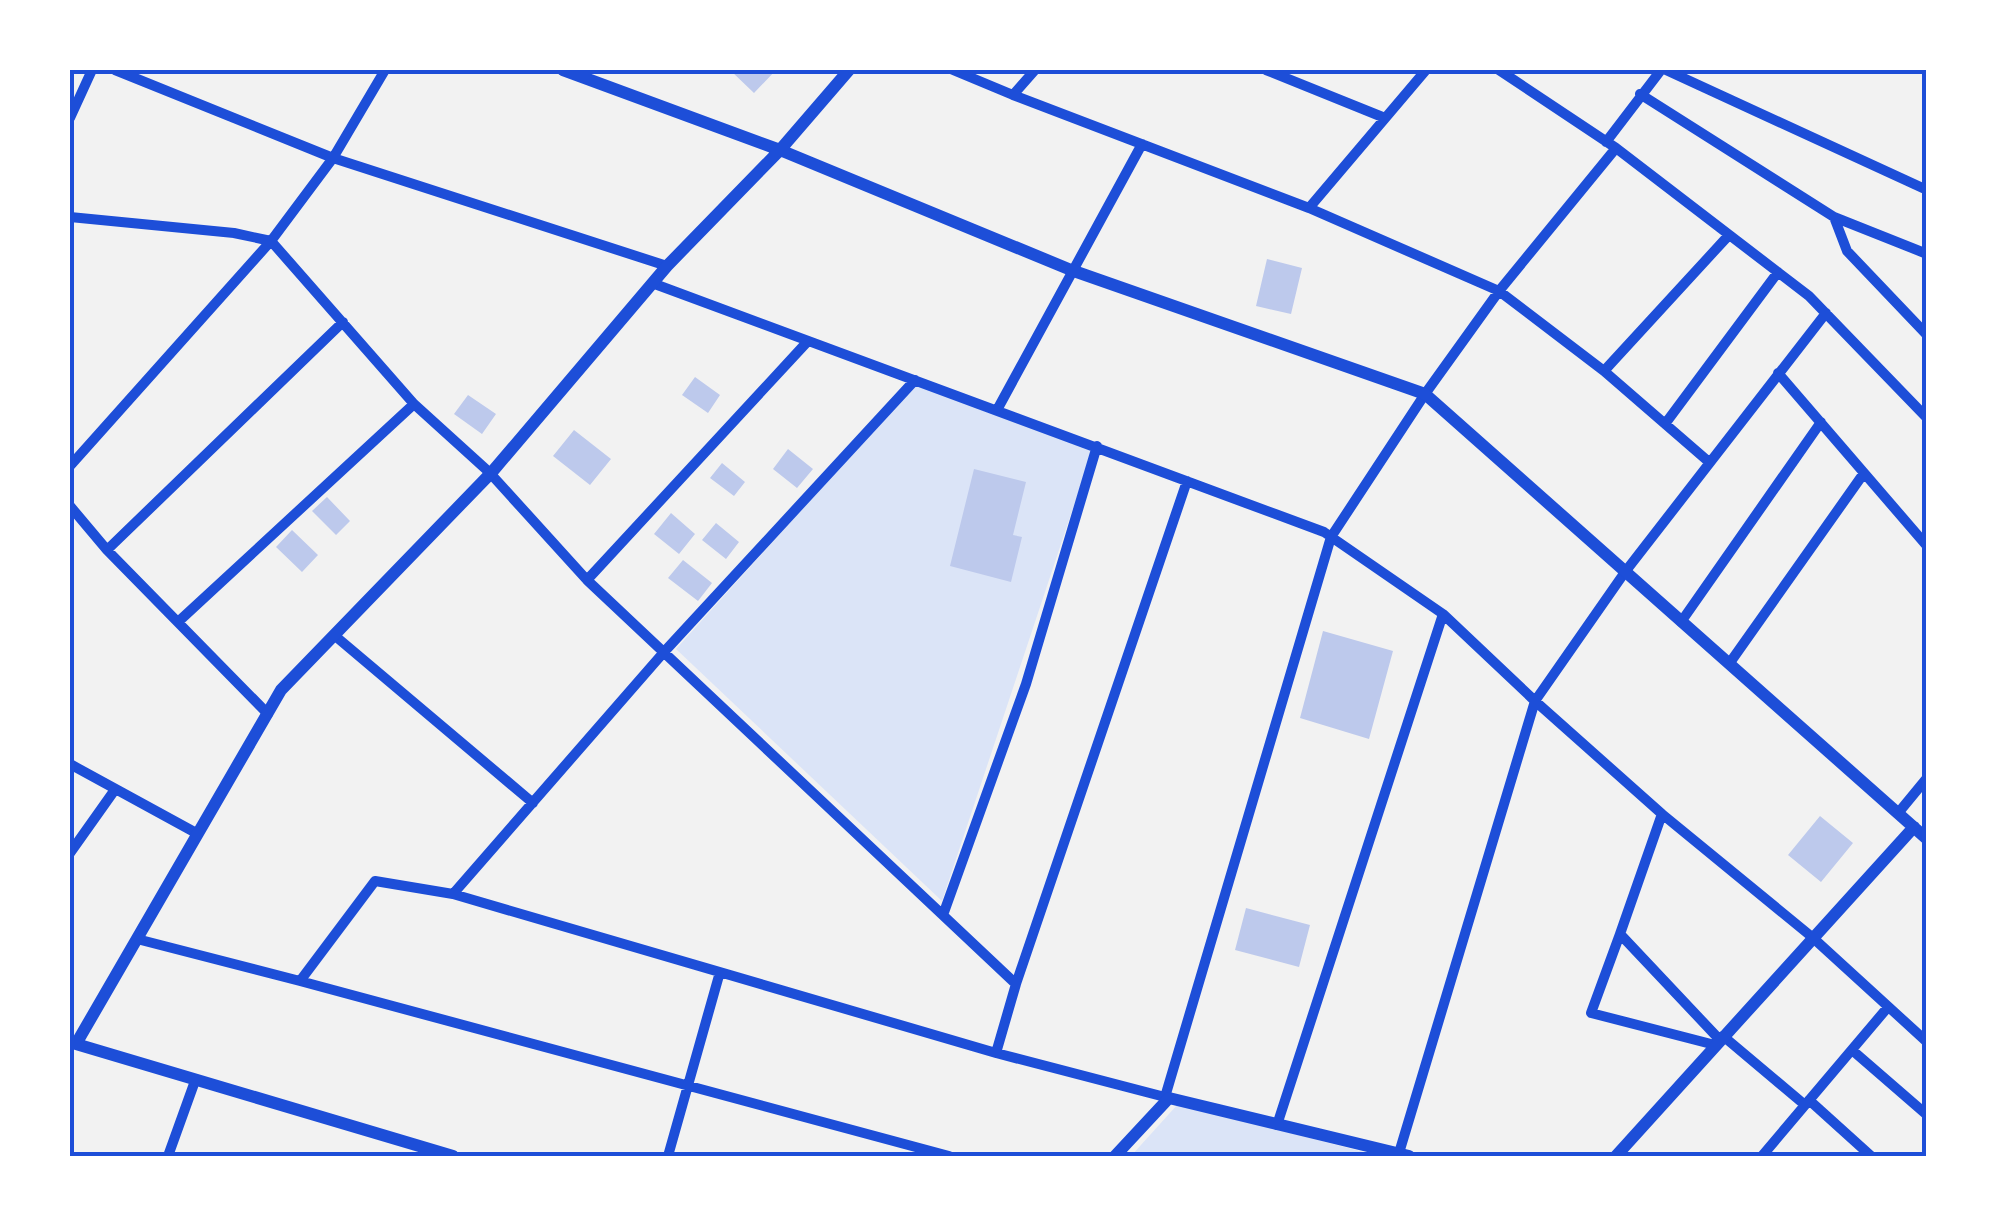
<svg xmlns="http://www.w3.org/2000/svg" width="1997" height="1226" viewBox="0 0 1997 1226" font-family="'IBM Plex Sans',sans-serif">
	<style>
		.green { fill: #dbe4f7 }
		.building { fill: #bdc9ec }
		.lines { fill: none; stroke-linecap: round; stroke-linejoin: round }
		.minor { stroke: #1d4ed8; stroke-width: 10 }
		.tertiary { stroke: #1d4ed8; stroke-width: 12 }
		.neatline { fill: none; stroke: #1d4ed8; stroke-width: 4 }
	</style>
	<rect width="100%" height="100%" fill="#f2f2f2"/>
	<path class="green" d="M 916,383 L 1093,448 L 942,901 L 676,649 Z
		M 1178,1104 L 1379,1156 L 1131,1156 Z"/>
	<path class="building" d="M 730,70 L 776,70 L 754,93 Z
		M 1267,259 L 1302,268 L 1291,314 L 1256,306 Z
		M 695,377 L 720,395 L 708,413 L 682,395 Z
		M 468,395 L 496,414 L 482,434 L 454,414 Z
		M 574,430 L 611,459 L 590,485 L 553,456 Z
		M 788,449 L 813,469 L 797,488 L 773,469 Z
		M 722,463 L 745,482 L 734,496 L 710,478 Z
		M 974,469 L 1026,482 L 1013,535 L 1022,537 L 1011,582 L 950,566 Z
		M 327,497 L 350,521 L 336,535 L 312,511 Z
		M 671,513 L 695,534 L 679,554 L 654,534 Z
		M 716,523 L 739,542 L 726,559 L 702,540 Z
		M 292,530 L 318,555 L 302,572 L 276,547 Z
		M 683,560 L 712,583 L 698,601 L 668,578 Z
		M 1323,631 L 1393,651 L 1369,739 L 1300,718 Z
		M 1820,816 L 1853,843 L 1821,882 L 1788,855 Z
		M 1246,908 L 1310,925 L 1299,967 L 1235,950 Z"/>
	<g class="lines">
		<path class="minor" d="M 115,70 L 333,158 L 385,70
			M 953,70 L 1013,95
			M 1035,70 L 1013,95 L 1309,208
			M 1266,70 L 1385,118
			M 1426,70 L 1309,208 L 1499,291 L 1604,371 L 1709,462
			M 1499,70 L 1616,148
			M 1666,70 L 1927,190
			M 1640,94 L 1834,217
			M 70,118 L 92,70
			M 1606,142 L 1661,70
			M 70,217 L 234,233 L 271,241 L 333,158 L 667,266
			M 1927,254 L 1834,217 L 1847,251 L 1927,335
			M 652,283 L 1324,532 L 1443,614 L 1535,701 L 1662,814 L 1812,937 L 1927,1042
			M 1604,371 L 1729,235
			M 1778,373 L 1927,546
			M 915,380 L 664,652 L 453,894 L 996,1053
			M 997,410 L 1142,144
			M 1665,424 L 1778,272
			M 70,466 L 271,241 L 414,404 L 489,472 L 587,580 L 1016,984 L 996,1053 L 1165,1097
			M 70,506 L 107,550 L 268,714
			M 107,550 L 343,322
			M 587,580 L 808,341
			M 178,622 L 414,404
			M 1681,622 L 1821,422
			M 334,635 L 533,803
			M 1729,664 L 1864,473
			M 70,764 L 198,834
			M 1899,812 L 1927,778
			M 1662,814 L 1620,934 L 1719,1039
			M 70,853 L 114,791
			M 453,894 L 375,881 L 300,981 L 949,1156
			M 943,915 L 1026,684 L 1097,446
			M 1620,934 L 1591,1013 L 1715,1045
			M 137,939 L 300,981
			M 1016,984 L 1187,481
			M 1723,1036 L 1805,1105
			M 1852,1050 L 1927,1115
			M 1168,1098 L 1165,1097 L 1331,537 L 1425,394 L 1499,291 L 1616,148 L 1809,296 L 1927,418
			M 1809,1100 L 1871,1156
			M 1277,1125 L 1443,614
			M 1399,1153 L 1535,701 L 1625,572 L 1826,313
			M 168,1156 L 195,1081
			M 668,1156 L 720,972
			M 1762,1156 L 1888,1007"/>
		<path class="tertiary" d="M 563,70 L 780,150 L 1071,270 L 1425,394 L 1927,839
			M 453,1156 L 76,1044 L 281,690 L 492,472 L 667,266 L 780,150 L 849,70
			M 1115,1156 L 1169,1098 L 1409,1156
			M 1616,1156 L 1914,827"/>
	</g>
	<rect width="1997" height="1226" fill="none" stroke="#ffffff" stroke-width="145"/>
	<rect x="72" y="72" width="1852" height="1082" class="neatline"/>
</svg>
